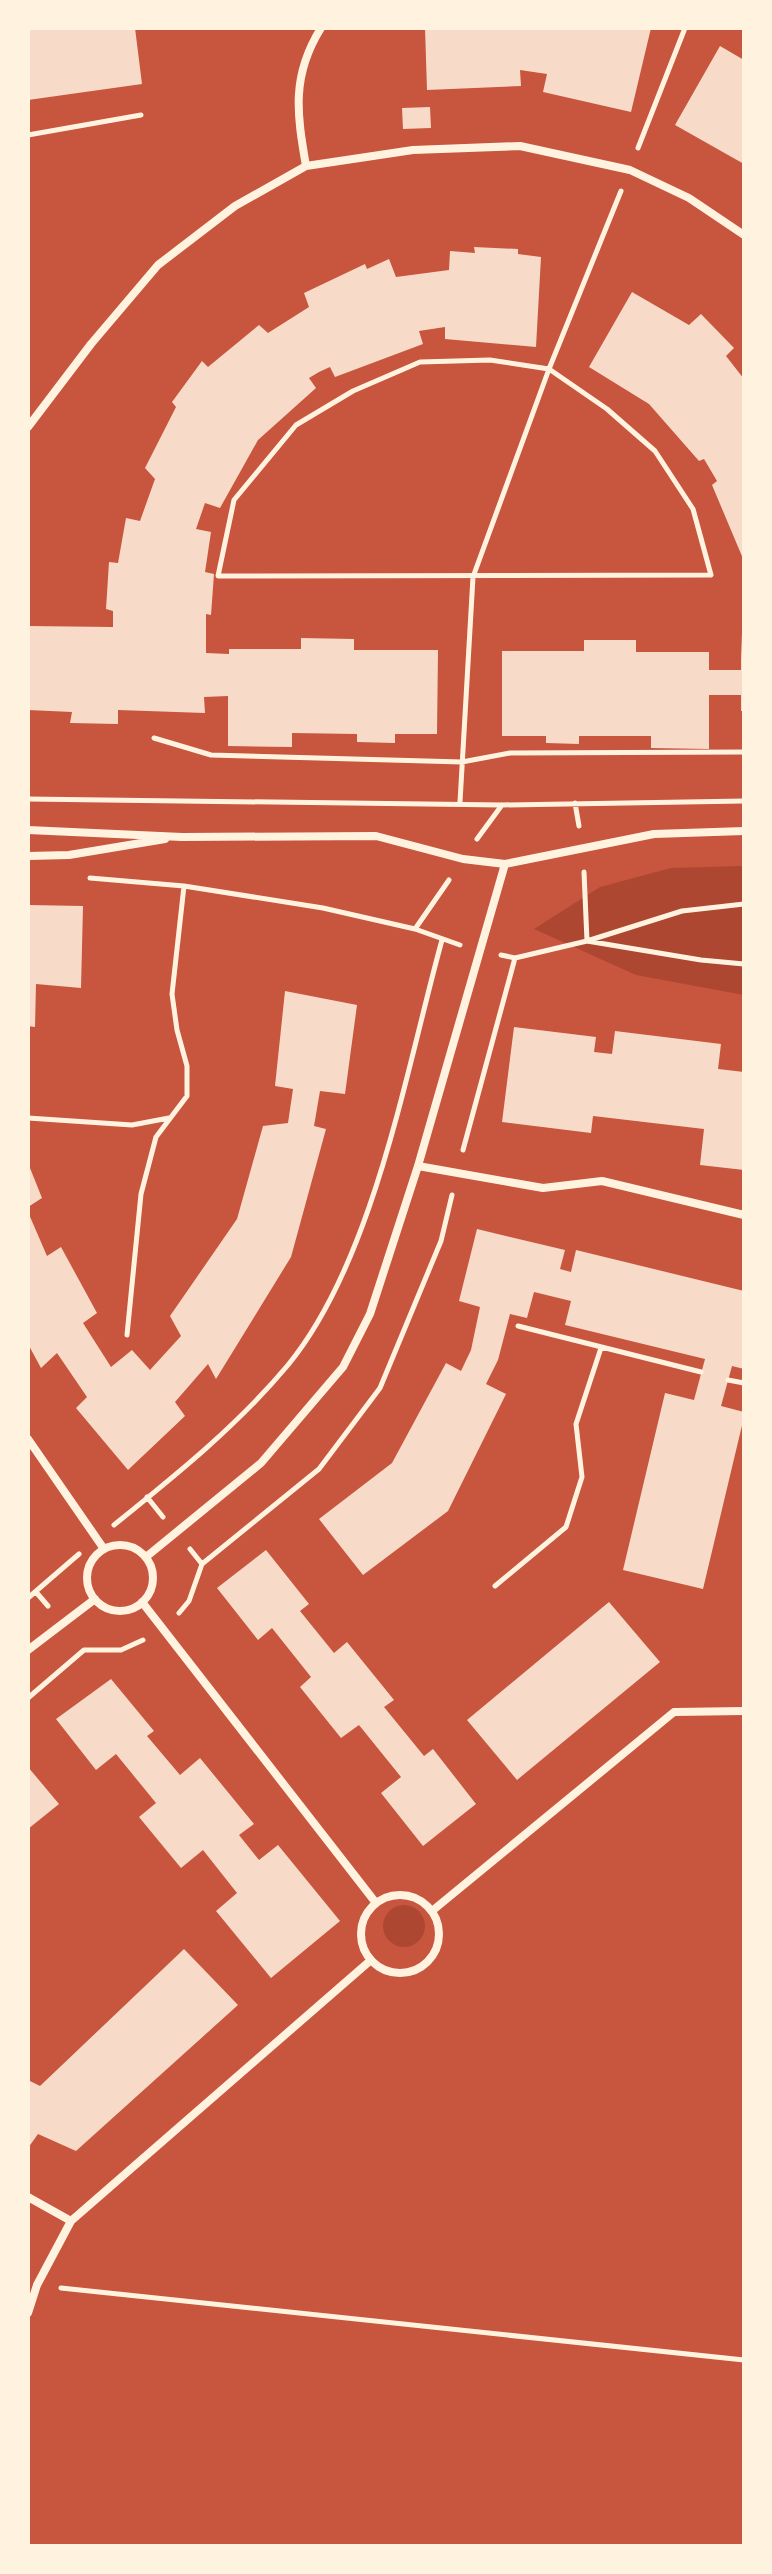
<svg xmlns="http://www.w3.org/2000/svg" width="772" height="2574" viewBox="0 0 772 2574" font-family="Signika,sans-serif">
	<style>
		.green { fill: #ae4732 }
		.building { fill: #f7dbc8 }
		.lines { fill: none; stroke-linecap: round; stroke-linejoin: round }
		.path { stroke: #fff3e0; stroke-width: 5 }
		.minor { stroke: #fff3e0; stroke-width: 8 }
	</style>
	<rect width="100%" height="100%" fill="#c8553d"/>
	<path class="green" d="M 744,866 L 744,995 L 636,975 L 534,929 L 600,887 L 671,868 Z
		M383 1926a21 21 0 1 1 42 0a21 21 0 1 1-42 0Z"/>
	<path class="building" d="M 28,28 L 135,28 L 142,84 L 28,100 Z
		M 425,28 L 651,28 L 631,112 L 543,92 L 547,74 L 520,70 L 521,86 L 427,90 Z
		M 720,46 L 744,60 L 744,164 L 675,125 Z
		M 430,107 L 431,128 L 403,129 L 402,108 Z
		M 474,247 L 518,249 L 518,254 L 541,257 L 536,347 L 445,339 L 445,327 L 419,331 L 423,344 L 335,377 L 330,367 L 319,372 L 309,378 L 316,388 L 258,440 L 220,508 L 205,503 L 196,529 L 211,532 L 205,572 L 214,574 L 211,615 L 206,614 L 206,653 L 229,654 L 229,649 L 301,649 L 301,638 L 354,639 L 354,650 L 438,650 L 437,734 L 395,734 L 395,743 L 357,742 L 357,734 L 292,733 L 292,747 L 228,746 L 228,696 L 204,697 L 205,713 L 118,710 L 118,724 L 70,723 L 72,712 L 28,710 L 28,626 L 113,627 L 113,611 L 106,609 L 109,562 L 118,563 L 126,518 L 140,521 L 155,479 L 145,468 L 176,407 L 172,402 L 202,361 L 208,367 L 259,325 L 268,333 L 309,307 L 304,293 L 365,264 L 367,269 L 389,259 L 396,277 L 449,270 L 450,251 L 475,253 Z
		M 632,292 L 689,325 L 701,314 L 734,348 L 726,356 L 744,379 L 744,561 L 712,485 L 717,481 L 704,459 L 699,461 L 649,404 L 589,367 Z
		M 741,633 L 744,711 L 741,711 L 741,695 L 709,695 L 709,749 L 651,748 L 651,736 L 579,736 L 579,744 L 546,743 L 546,736 L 502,736 L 502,651 L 584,651 L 584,640 L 636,640 L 636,652 L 709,652 L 709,670 L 741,670 Z
		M 28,905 L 83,906 L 81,988 L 36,984 L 35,1027 L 28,1026 Z
		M 285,991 L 357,1005 L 345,1094 L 320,1091 L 314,1126 L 326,1129 L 291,1257 L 216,1379 L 208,1364 L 175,1402 L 185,1416 L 128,1470 L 76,1408 L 87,1397 L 57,1353 L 41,1368 L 28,1344 L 28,1212 L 47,1256 L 61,1247 L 97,1313 L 83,1323 L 111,1367 L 132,1350 L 150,1370 L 181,1336 L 170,1316 L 237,1219 L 263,1126 L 288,1123 L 293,1089 L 275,1086 Z
		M 514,1027 L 596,1037 L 594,1052 L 612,1054 L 615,1031 L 721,1044 L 718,1069 L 744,1072 L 744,1170 L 700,1165 L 704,1129 L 593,1116 L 591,1133 L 502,1122 Z
		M 28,1163 L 42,1198 L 28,1207 Z
		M 477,1229 L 565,1250 L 560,1269 L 571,1272 L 576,1250 L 744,1291 L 744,1369 L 732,1366 L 721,1406 L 744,1412 L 744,1417 L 703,1589 L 623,1570 L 665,1393 L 694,1400 L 705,1359 L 565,1325 L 571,1301 L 534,1292 L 527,1318 L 510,1314 L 498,1360 L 486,1384 L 506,1394 L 448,1511 L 363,1575 L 319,1519 L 392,1463 L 446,1363 L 461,1371 L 471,1350 L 480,1307 L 459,1301 Z
		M 266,1550 L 309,1604 L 300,1611 L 334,1653 L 347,1642 L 394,1700 L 384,1707 L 424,1756 L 433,1749 L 476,1804 L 423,1846 L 381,1793 L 401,1777 L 359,1725 L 341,1738 L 300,1687 L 311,1677 L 272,1628 L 258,1640 L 217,1588 Z
		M 609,1602 L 660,1662 L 517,1780 L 467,1720 Z
		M 111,1679 L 154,1731 L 147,1736 L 180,1775 L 200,1758 L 254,1824 L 239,1835 L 259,1860 L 278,1845 L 340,1921 L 271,1978 L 216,1911 L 237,1893 L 203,1850 L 181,1868 L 139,1817 L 156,1803 L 116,1754 L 96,1770 L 56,1719 Z
		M 28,1767 L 59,1804 L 28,1829 Z
		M 184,1949 L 238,2005 L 76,2151 L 38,2134 L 28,2148 L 28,2080 L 40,2086 Z"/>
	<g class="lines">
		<path class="path" d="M 28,135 L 141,115
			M 638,148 L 685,28
			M 490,360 L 549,369 L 607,409 L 655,451 L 693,509 L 711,575 L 218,576 L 234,500 L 296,425 L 353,391 L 420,362 Z
			M 154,738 L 211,755 L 462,762 L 510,753 L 744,752
			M 28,799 L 502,805 L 744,801
			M 460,802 L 473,577 L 549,369 L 621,191
			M 575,803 L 579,826
			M 477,839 L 502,805
			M 584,872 L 587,941 L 682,911 L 744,904
			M 90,878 L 184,886 L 323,908 L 415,929 L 460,945
			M 415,929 L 449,880
			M 501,955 L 515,958 L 587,941 L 701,960 L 744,964
			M 28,1118 L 132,1125 L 169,1118
			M 463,1150 L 515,958
			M 518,1326 L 701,1372
			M 127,1335 L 141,1194 L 156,1137 L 187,1096 L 187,1066 L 177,1030 L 172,994 L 184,886
			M 728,1380 L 744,1383
			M 147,1497 L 163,1517
			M 114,1525 C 176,1475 237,1426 288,1365 C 374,1260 406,1070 442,940
			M 190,1549 L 202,1564
			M 495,1586 L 566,1527 L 582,1477 L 576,1424 L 601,1348
			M 36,1592 L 48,1606
			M 28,1598 L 79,1554
			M 179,1613 L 189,1601 L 202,1564 L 319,1469 L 380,1388 L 441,1241 L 452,1195
			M 28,1698 L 84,1650 L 121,1650 L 143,1640
			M 61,2288 L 744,2360"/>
		<path class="minor" d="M 306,166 C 297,114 291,76 321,28
			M 28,427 L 91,344 L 158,265 L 235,206 L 306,166 L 413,150 L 520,146 L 630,170 L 689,198 L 744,235
			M 28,830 L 182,837 L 376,836 L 463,859 L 505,864 L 654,834 L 744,831
			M 28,856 L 69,855 L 165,839
			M 418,1166 L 543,1188 L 602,1181 L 744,1215
			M 28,1439 L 104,1549
			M87 1578a33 33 0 1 1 66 0a33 33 0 1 1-66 0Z
			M 146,1557 L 261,1463 L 343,1367 L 370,1314 L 418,1166 L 505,864
			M 142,1602 L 376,1903
			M 28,1650 L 95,1599
			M361 1934a39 39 0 1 1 78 0a39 39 0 1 1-78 0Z
			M 432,1911 L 674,1712 L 744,1711
			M 28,2197 L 71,2221
			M 28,2313 L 37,2285 L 71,2221 L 371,1960"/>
	</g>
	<rect width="772" height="2574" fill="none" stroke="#fff3e0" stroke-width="60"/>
</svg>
